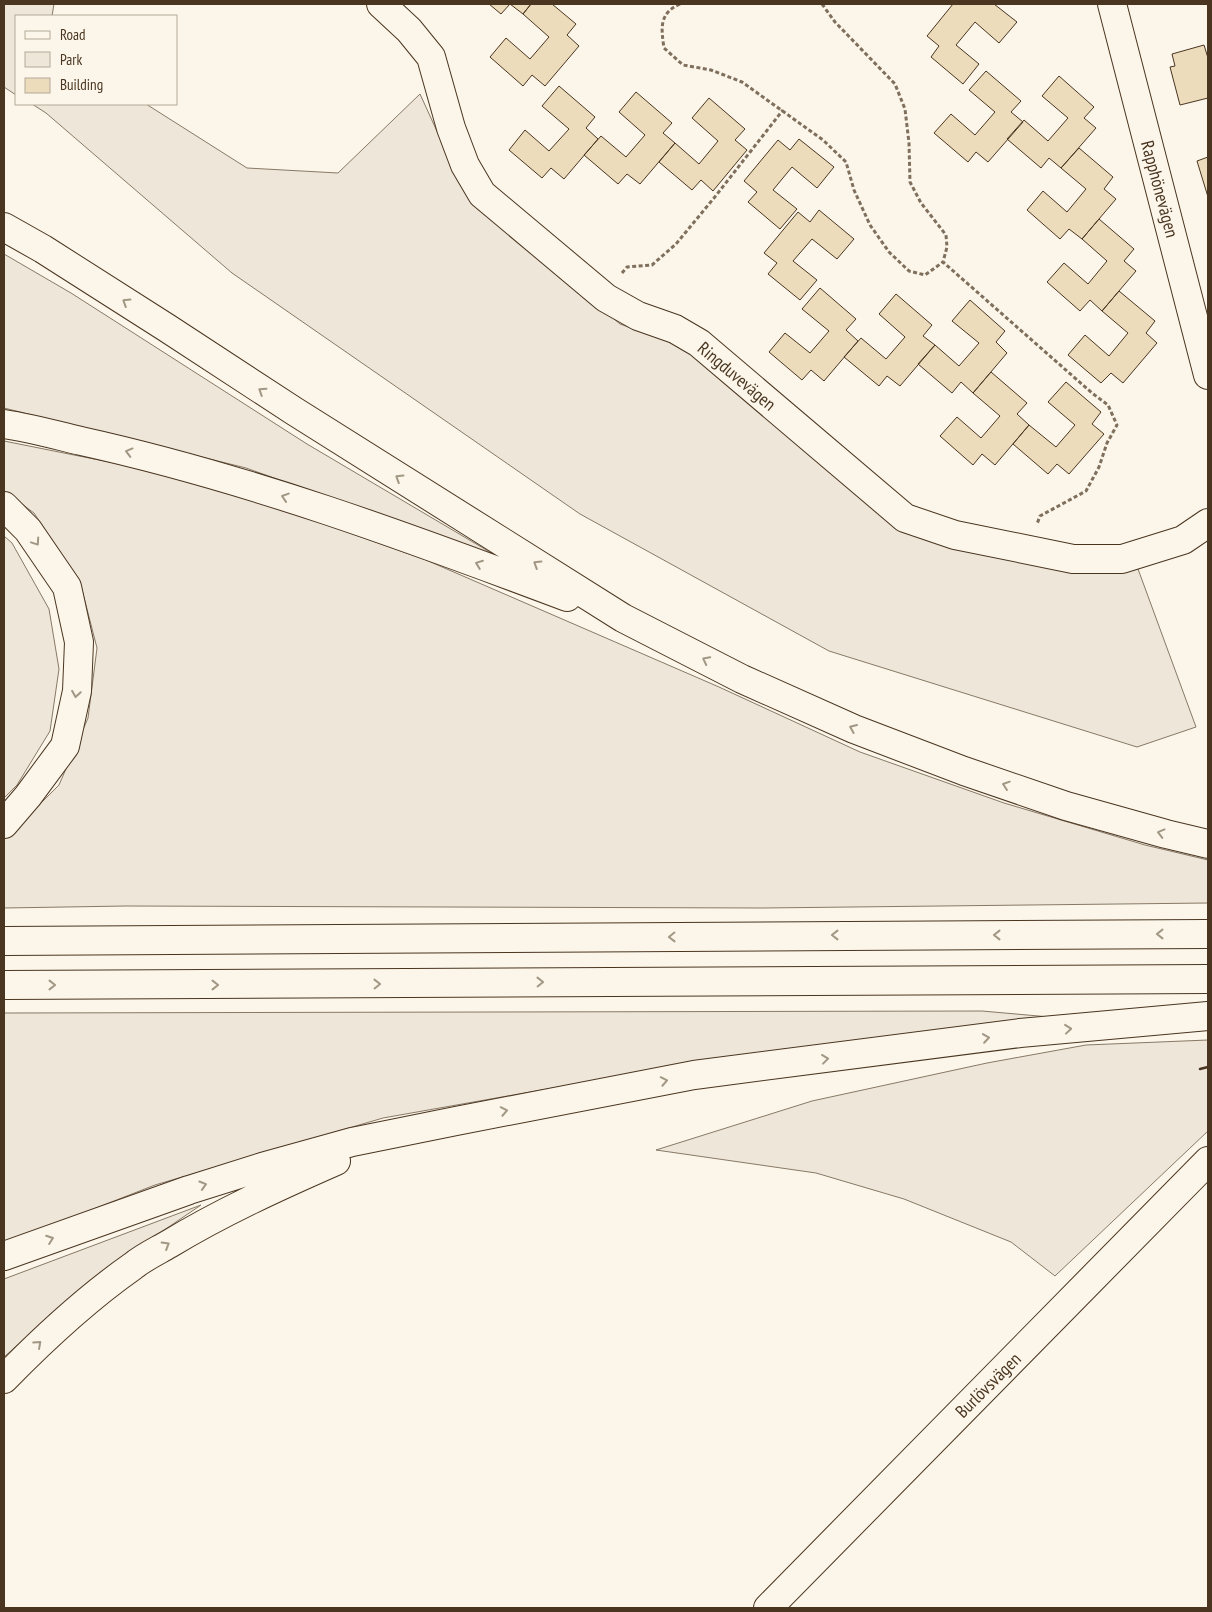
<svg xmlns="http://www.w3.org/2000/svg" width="1212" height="1612" viewBox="0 0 1212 1612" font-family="'PT Sans Narrow',sans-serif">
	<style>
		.green { fill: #ede6d9; stroke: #887966 }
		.building { fill: #ecdcbc; stroke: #4a3520 }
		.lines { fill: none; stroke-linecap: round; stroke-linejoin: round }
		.minor-casing { stroke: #4a3520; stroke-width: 30 }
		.highway-casing { stroke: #4a3520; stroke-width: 30 }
		.path { stroke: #7f6f5c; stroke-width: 3; stroke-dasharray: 4 2.5; stroke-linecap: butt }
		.minor { stroke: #fbf6e9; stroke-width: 28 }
		.highway { stroke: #fbf6e9; stroke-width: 28 }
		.wall { stroke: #4a3520; stroke-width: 2.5 }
		.oneway { stroke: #a29684 }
		.labels { text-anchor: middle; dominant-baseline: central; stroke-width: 4; stroke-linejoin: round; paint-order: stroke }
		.street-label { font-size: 18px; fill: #4a3520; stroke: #fbf6e9 }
	</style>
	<rect width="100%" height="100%" fill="#fbf6e9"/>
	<path class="green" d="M 4,4 L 54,4 L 52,16 L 16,16 L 16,95 L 4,87 Z
		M 420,94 L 456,173 L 482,208 L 620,324 L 690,349 L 900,527 L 1080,572 L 1138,569 L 1196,727 L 1137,747 L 829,651 L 580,514 L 232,273 L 46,113 L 32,104 L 146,104 L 247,168 L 338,173 Z
		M 4,254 L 71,293 L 307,444 L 505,561 L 246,468 L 4,408 Z
		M 4,441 L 154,471 L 293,513 L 426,560 L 719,687 L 860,752 L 1004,803 L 1145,845 L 1208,860 L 1208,903 L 763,908 L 126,906 L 4,908 L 4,840 L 59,785 L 88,718 L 97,648 L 80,582 L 34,513 L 4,491 Z
		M 4,536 L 12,543 L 49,609 L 59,669 L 50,731 L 17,785 L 4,798 Z
		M 982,1011 L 1061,1018 L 632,1074 L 383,1118 L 155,1185 L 4,1244 L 4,1013 Z
		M 1208,1040 L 1208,1131 L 1055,1276 L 1011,1242 L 904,1199 L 816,1173 L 656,1150 L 812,1101 L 987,1063 L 1086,1045 Z
		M 201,1205 L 98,1275 L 4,1357 L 4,1279 Z"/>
	<path class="building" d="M 489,4 L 510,4 L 501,14 Z
		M 510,4 L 531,4 L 523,14 Z
		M 531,4 L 552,4 L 576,24 L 567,35 L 579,46 L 545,86 L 532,75 L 523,86 L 490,57 L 506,38 L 530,59 L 549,37 L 523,14 Z
		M 953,4 L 994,4 L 1017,22 L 999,43 L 975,22 L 956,45 L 979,64 L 963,84 L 931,57 L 939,46 L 927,36 Z
		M 1204,45 L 1208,58 L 1208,98 L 1180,105 L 1170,67 L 1175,66 L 1172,54 Z
		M 986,71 L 1021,101 L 1011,112 L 1023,122 L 988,162 L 976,152 L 968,162 L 934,133 L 951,114 L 975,135 L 995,112 L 969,90 Z
		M 1059,76 L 1094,107 L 1084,118 L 1096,128 L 1061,168 L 1049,158 L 1041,168 L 1007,139 L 1024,120 L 1048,141 L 1068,118 L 1042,96 Z
		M 559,86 L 595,117 L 586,128 L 598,139 L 564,179 L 551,168 L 542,178 L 509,150 L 525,130 L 549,151 L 569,129 L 542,106 Z
		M 636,92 L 672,123 L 663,133 L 675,143 L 640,184 L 627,174 L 618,184 L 584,155 L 601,136 L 626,157 L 645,135 L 619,112 Z
		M 709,98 L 745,129 L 735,140 L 747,150 L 713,191 L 701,180 L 692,190 L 659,162 L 675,143 L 699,164 L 718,141 L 692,118 Z
		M 799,139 L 834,167 L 817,188 L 792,167 L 773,190 L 797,209 L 780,229 L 748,202 L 757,192 L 744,181 L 778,140 L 790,150 Z
		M 1079,148 L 1113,177 L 1104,189 L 1116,199 L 1082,239 L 1069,229 L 1060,239 L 1027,210 L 1043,191 L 1067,212 L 1086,189 L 1061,168 Z
		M 1208,157 L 1208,197 L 1197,161 Z
		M 819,210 L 854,239 L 837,259 L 812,239 L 793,261 L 817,280 L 800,300 L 768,274 L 777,263 L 764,253 L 798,212 L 810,222 Z
		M 1099,219 L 1134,249 L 1124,261 L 1136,271 L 1102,311 L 1090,300 L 1080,311 L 1047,282 L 1064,263 L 1088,284 L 1107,261 L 1082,239 Z
		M 820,288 L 856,319 L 846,330 L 858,341 L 824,381 L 811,370 L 802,380 L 769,352 L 785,333 L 810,353 L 829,331 L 802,309 Z
		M 1119,291 L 1155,321 L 1146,333 L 1157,343 L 1123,383 L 1111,373 L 1101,383 L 1068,355 L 1085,335 L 1109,356 L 1128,333 L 1102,311 Z
		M 896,294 L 932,325 L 923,336 L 935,345 L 900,386 L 887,376 L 879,386 L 844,357 L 861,338 L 886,359 L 905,337 L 879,314 Z
		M 970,300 L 1005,331 L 996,342 L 1007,353 L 973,393 L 961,382 L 952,393 L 918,364 L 935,345 L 959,366 L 979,343 L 952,321 Z
		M 991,372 L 1027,403 L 1017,414 L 1029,425 L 995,465 L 982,454 L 973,465 L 940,436 L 957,417 L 981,438 L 1000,416 L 973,393 Z
		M 1066,382 L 1101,412 L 1092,424 L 1104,434 L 1069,474 L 1057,464 L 1048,474 L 1013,444 L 1029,425 L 1056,447 L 1075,425 L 1048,402 Z"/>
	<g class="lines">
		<defs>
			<path id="minor" d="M 381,4 L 409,30 L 431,57 L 451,128 L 465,165 L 482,194 L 606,298 L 638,316 L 675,329 L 699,343 L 905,518 L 955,535 L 1073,559 L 1122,559 L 1183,540 L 1208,523
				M 1112,4 L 1208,375
				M 768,1608 L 1208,1161"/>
			<path id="highway" d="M 4,227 L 43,249 L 167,328 L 294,411 L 623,618 L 742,679 L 854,729 L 964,771 L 1066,806 L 1166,834 L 1208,844
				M 4,424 C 30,428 56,435 81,441 C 248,478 408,537 567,597
				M 4,506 L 28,530 L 67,587 L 79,642 L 77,691 L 65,746 L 28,796 L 4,824
				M 4,941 L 1208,934
				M 4,985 L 1208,979
				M 4,1256 L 189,1190 L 262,1167 L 352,1142 L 456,1121 L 694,1075 L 1020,1033 L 1208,1016
				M 4,1379 C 44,1338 86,1299 133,1266 C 144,1257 157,1251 169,1244 C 222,1212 279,1186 336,1161"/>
		</defs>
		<use href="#minor" class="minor-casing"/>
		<use href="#highway" class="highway-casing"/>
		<path class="path" d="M 680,4 C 659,13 661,28 664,48 L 683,65 L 711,70 L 742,82 L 823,140 L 846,162 L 854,190 L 870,225 L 889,252 L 909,271 L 925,275 L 943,262
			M 822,4 L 835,22 L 895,84 L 905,109 L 909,143 L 910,182 L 921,203 L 946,235 L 947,247 L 943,262 L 1092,393 L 1108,405 L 1117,425 L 1107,443 L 1099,467 L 1086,491 L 1040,516 L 1037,524
			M 622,273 L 627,267 L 652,265 L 676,244 L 714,198 L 783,110"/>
		<use href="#minor" class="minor"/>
		<use href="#highway" class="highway"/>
		<path class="wall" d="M 1200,1069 L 1208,1067"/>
	</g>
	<defs><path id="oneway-chevron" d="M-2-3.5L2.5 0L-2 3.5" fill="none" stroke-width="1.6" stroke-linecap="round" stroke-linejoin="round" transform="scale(1.25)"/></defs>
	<g class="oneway">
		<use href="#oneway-chevron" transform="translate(126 302) rotate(-148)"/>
		<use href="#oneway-chevron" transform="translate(262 391) rotate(-147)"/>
		<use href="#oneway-chevron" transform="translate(129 452) rotate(-165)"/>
		<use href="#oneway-chevron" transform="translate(399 478) rotate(-148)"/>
		<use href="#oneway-chevron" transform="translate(285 497) rotate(-162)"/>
		<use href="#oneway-chevron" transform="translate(36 542) rotate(56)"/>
		<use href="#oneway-chevron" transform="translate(479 564) rotate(-159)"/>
		<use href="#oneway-chevron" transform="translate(537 564) rotate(-148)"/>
		<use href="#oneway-chevron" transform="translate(706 660) rotate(-153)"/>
		<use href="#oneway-chevron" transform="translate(76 694) rotate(99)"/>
		<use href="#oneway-chevron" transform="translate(853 728) rotate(-157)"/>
		<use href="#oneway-chevron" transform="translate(1006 785) rotate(-161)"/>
		<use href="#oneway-chevron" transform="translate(1161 833) rotate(-165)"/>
		<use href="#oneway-chevron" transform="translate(1160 934) rotate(180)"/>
		<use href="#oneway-chevron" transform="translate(835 935) rotate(180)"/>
		<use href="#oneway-chevron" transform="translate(997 935) rotate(180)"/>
		<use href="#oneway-chevron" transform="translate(672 937) rotate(179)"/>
		<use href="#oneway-chevron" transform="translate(540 982) rotate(-1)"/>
		<use href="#oneway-chevron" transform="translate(377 984) rotate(-1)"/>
		<use href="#oneway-chevron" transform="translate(52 985)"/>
		<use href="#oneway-chevron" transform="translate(215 985)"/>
		<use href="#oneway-chevron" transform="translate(1068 1029) rotate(-6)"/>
		<use href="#oneway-chevron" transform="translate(986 1038) rotate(-8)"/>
		<use href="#oneway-chevron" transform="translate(825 1059) rotate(-7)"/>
		<use href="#oneway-chevron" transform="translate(664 1081) rotate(-11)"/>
		<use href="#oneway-chevron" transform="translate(504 1111) rotate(-11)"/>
		<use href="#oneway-chevron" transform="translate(203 1185) rotate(-17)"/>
		<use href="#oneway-chevron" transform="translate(50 1239) rotate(-20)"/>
		<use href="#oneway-chevron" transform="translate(166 1245) rotate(-31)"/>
		<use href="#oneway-chevron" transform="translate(38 1344) rotate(-42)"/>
	</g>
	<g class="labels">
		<g class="street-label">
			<text transform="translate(1160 189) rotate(75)">Rapphönevägen</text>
			<text transform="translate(737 376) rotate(40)">Ringduvevägen</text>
			<text transform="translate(988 1385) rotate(-45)">Burlövsvägen</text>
		</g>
	</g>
	<rect width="1212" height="1612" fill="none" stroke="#4a3520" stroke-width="10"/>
	<rect x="15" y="15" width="162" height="90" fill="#fbf6e9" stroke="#b4a999"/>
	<rect x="25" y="31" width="25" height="8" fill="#fbf6e9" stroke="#b4a999"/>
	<text x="60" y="40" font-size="15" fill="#4a3520">Road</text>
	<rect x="25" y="52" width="25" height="15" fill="#ede6d9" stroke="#b4a999"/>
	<text x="60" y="65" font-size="15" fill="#4a3520">Park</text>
	<rect x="25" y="78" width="25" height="15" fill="#ecdcbc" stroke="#b4a999"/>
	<text x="60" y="90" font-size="15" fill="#4a3520">Building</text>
</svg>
